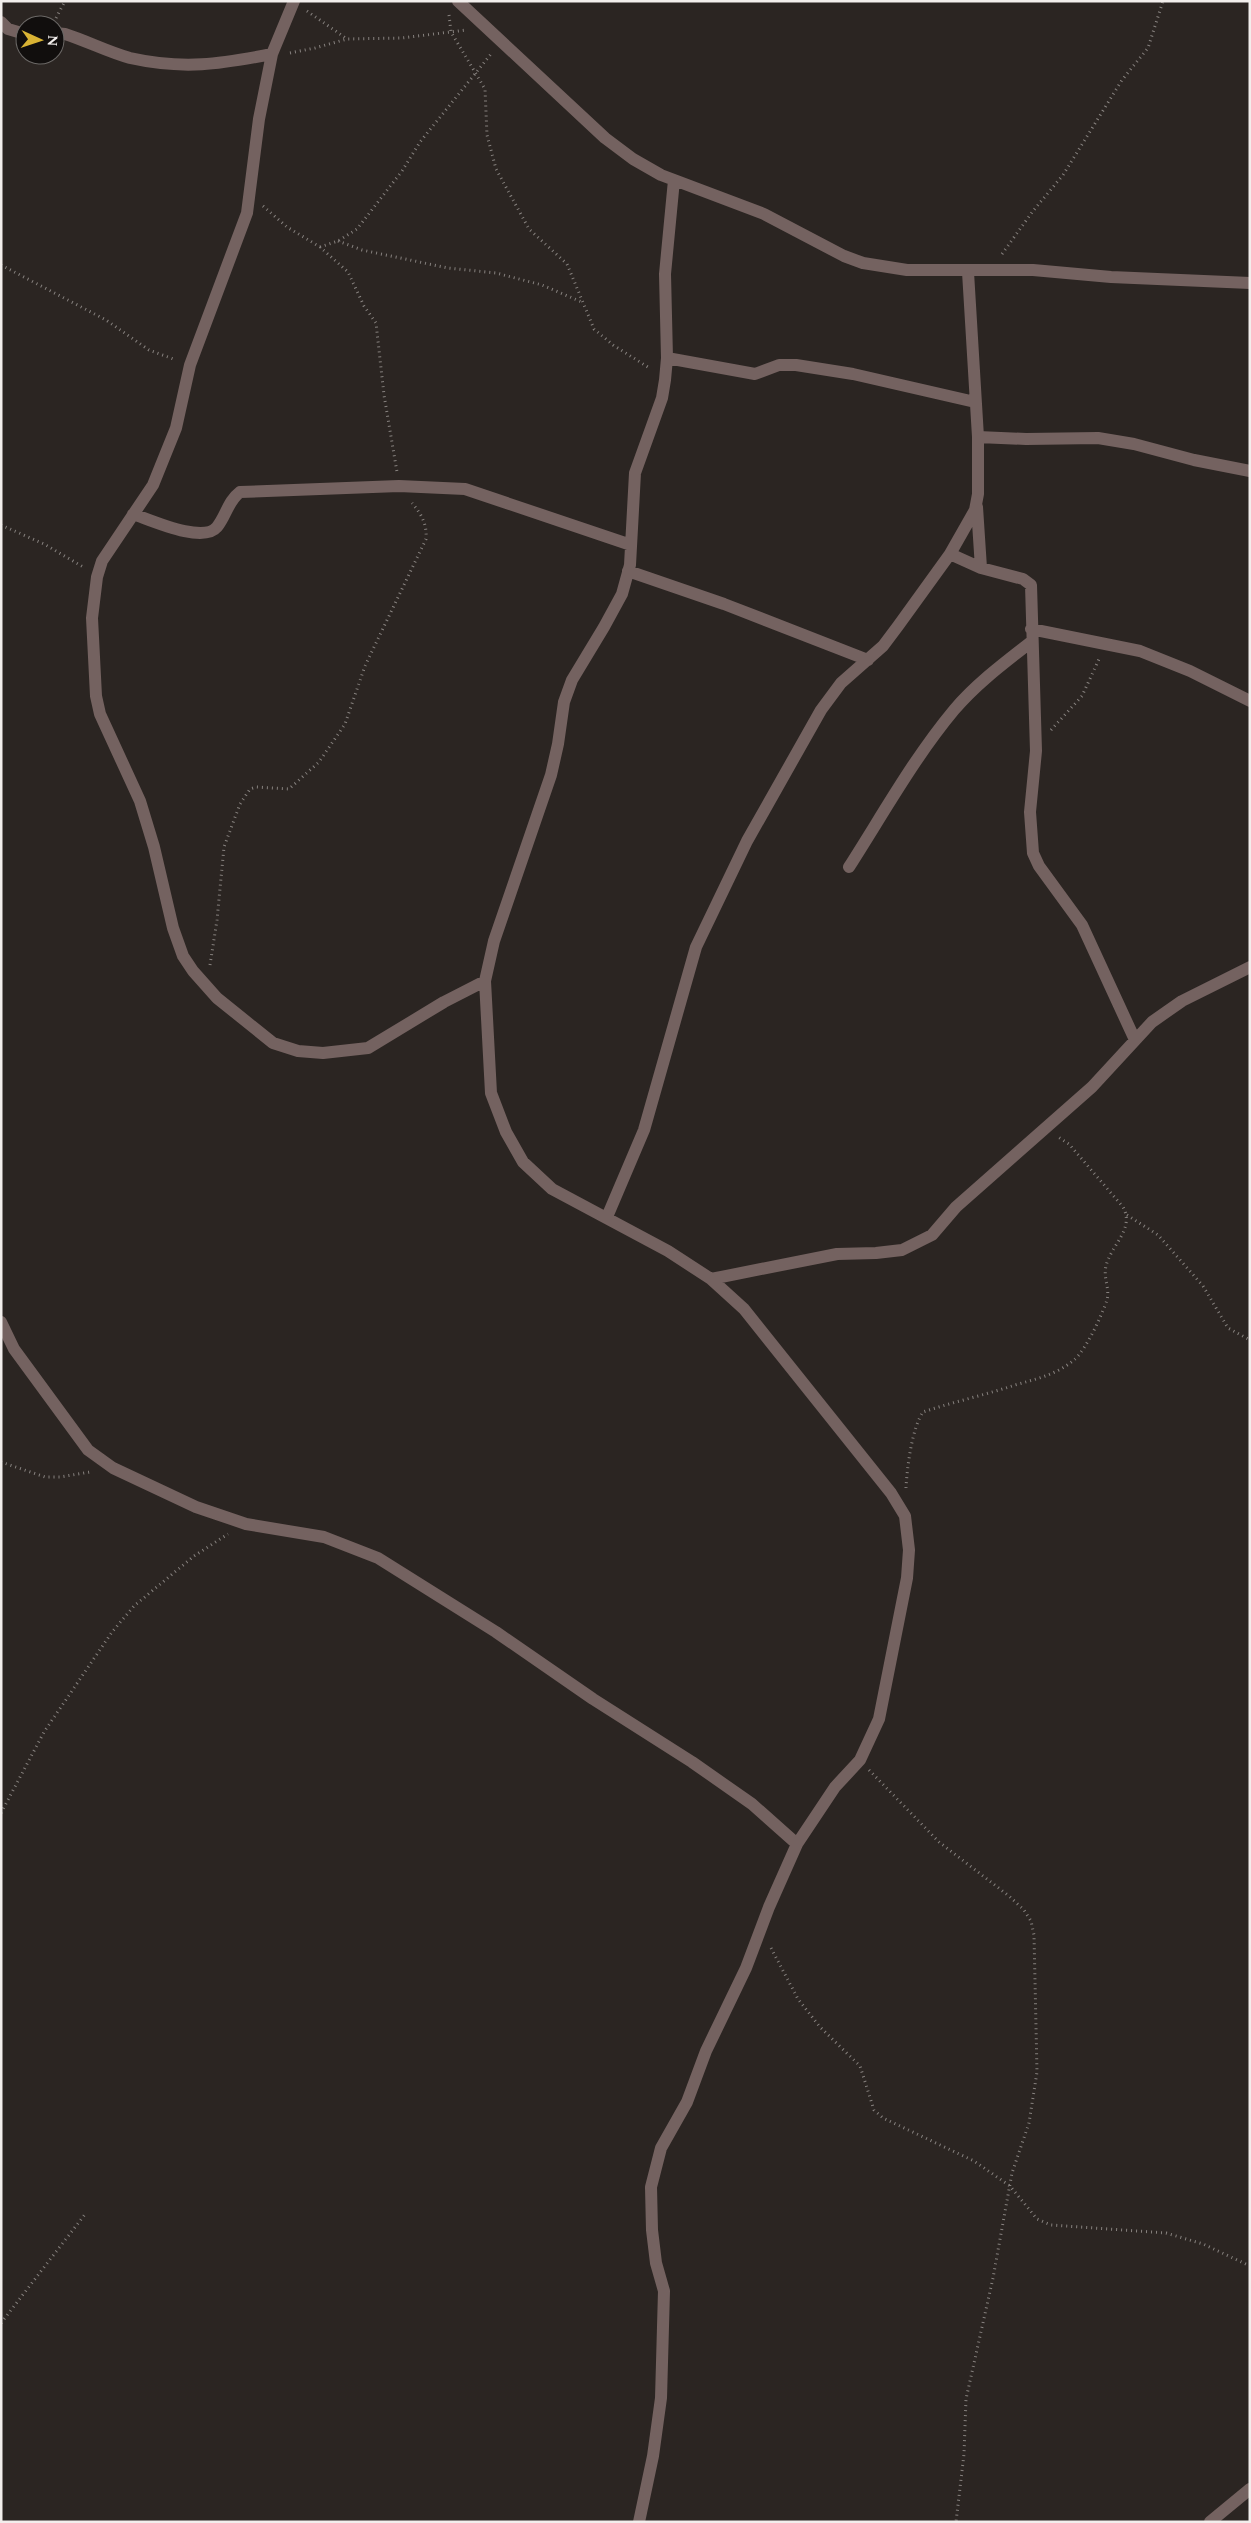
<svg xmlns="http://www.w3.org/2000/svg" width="1251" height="2523" viewBox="0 0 1251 2523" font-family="Spectral,serif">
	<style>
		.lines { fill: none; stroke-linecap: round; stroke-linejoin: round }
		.path { stroke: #87827f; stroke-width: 3; stroke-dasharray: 1 4; stroke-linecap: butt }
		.street { stroke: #746260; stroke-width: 12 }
	</style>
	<rect width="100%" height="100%" fill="#2b2522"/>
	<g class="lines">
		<path class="path" d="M 307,11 L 347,39
			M 449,15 L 451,32 L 485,89 L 487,135 L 496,169 L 529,229 L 567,264 L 594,329 L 613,345 L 651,369
			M 56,18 L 65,1
			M 290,53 L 315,48 L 347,39 L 402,38 L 466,30
			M 263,206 L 287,227 L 320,247 L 348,272 L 364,306 L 376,323 L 384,395 L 397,472
			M 338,241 L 362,250 L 448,268 L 496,273 L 542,285 L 584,303
			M 320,247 L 338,241 L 357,229 L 402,171 L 420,142 L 491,54
			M 1002,254 L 1033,211 L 1063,175 L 1122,80 L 1148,48 L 1163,1
			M 1,265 L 106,320 L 149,350 L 176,360
			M 1,525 L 44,544 L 85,568
			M 1051,730 L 1082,696 L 1100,657
			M 210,965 L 217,920 L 224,847 L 240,804 L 250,789 L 256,787 L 289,789 L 319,762 L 345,724 L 365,666 L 426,539 C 427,524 422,515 412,503
			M 1127,1215 L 1158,1235 L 1203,1286 L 1228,1328 L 1250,1340
			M 1,1462 L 45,1477 L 60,1477 L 90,1472
			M 906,1488 C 907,1468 912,1428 923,1412 C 953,1402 985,1395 1015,1385 C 1036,1379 1056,1375 1074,1360 C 1086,1350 1102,1315 1107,1300 C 1110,1288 1103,1278 1106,1266 C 1111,1245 1135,1229 1123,1207 L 1069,1144 L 1058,1137
			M 869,1770 L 939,1842 L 1009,1896 L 1024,1910 L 1031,1921 L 1034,1935 L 1037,2072 L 1029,2123 L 1012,2173 L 993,2278 L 966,2399 L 964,2454 L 956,2522
			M 1,1813 L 44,1732 L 112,1632 L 134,1606 L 194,1556 L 228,1534
			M 771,1948 L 798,1999 L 820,2027 L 860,2066 L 874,2110 L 883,2118 L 974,2161 L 1010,2186 L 1037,2219 L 1051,2225 L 1166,2233 L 1203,2244 L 1250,2266
			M 1,2323 L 86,2213"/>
		<path class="street" d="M 294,1 L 272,54 L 259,119 L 247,213 L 190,365 L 176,428 L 153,485 L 102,561 L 97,577 L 92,618 L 96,696 L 100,714 L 140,801 L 154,847 L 173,928 L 183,956 L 193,971 L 217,998 L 273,1043 L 298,1051 L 323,1053 L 368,1048 L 444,1002 L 485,981
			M 458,1 L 605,138 L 633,159 L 661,175 L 764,214 L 844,256 L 863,263 L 907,270 L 1033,270 L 1111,277 L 1250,283
			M 1,22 L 8,29 L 25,34
			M 55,33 L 65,34 C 87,41 108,52 130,58 C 184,70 220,64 272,54
			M 667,358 L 755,374 L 779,365 L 796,365 L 853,374 L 975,402
			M 978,437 L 1026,439 L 1098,438 L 1134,444 L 1194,460 L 1250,471
			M 977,507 L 981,568
			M 133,514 C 151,520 203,544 217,527 C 226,516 228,501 240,492 L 399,486 L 465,489 L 631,545
			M 950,554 L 981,568 L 1023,579 L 1031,585 L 1036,751 L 1030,812 L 1033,853 L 1039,866 L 1082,925 L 1135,1040
			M 628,571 L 724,604 L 868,660
			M 1031,629 L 1140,651 L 1190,671 L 1250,701
			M 849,867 C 883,814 914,758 954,710 C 976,684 1004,663 1031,642
			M 607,1217 L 644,1130 L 696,947 L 747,841 L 821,710 L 841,683 L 883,646 L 898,626 L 950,554 L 975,510 L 978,494 L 978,437 L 968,272
			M 711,1279 L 837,1254 L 876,1253 L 902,1250 L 932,1235 L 956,1207 L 1092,1087 L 1152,1022 L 1182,1001 L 1250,967
			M 1,1322 L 14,1349 L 88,1450 L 113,1468 L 196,1507 L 246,1524 L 324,1537 L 378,1558 L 496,1632 L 593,1699 L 692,1762 L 752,1804 L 797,1844
			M 639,2522 L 653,2456 L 661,2398 L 664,2291 L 656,2263 L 652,2230 L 651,2187 L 661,2148 L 687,2102 L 706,2051 L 746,1968 L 769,1907 L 797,1844 L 835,1787 L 860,1760 L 879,1719 L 907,1578 L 909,1550 L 905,1516 L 891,1493 L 744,1309 L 711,1279 L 668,1251 L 552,1189 L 523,1162 L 506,1132 L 491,1093 L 485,981 L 494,941 L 551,775 L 558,744 L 564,702 L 572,680 L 604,627 L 622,594 L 630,565 L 635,473 L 662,398 L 665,380 L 667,358 L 665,274 L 674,180
			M 1210,2522 L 1250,2489"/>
	</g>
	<rect width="1251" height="2523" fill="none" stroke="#f2eeec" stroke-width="5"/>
	<g transform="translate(40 40) rotate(93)"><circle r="24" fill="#110e0d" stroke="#6b6866"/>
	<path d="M0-4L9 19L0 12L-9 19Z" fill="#d9b334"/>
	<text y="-8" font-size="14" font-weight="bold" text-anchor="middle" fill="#f2eeec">N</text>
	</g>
</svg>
